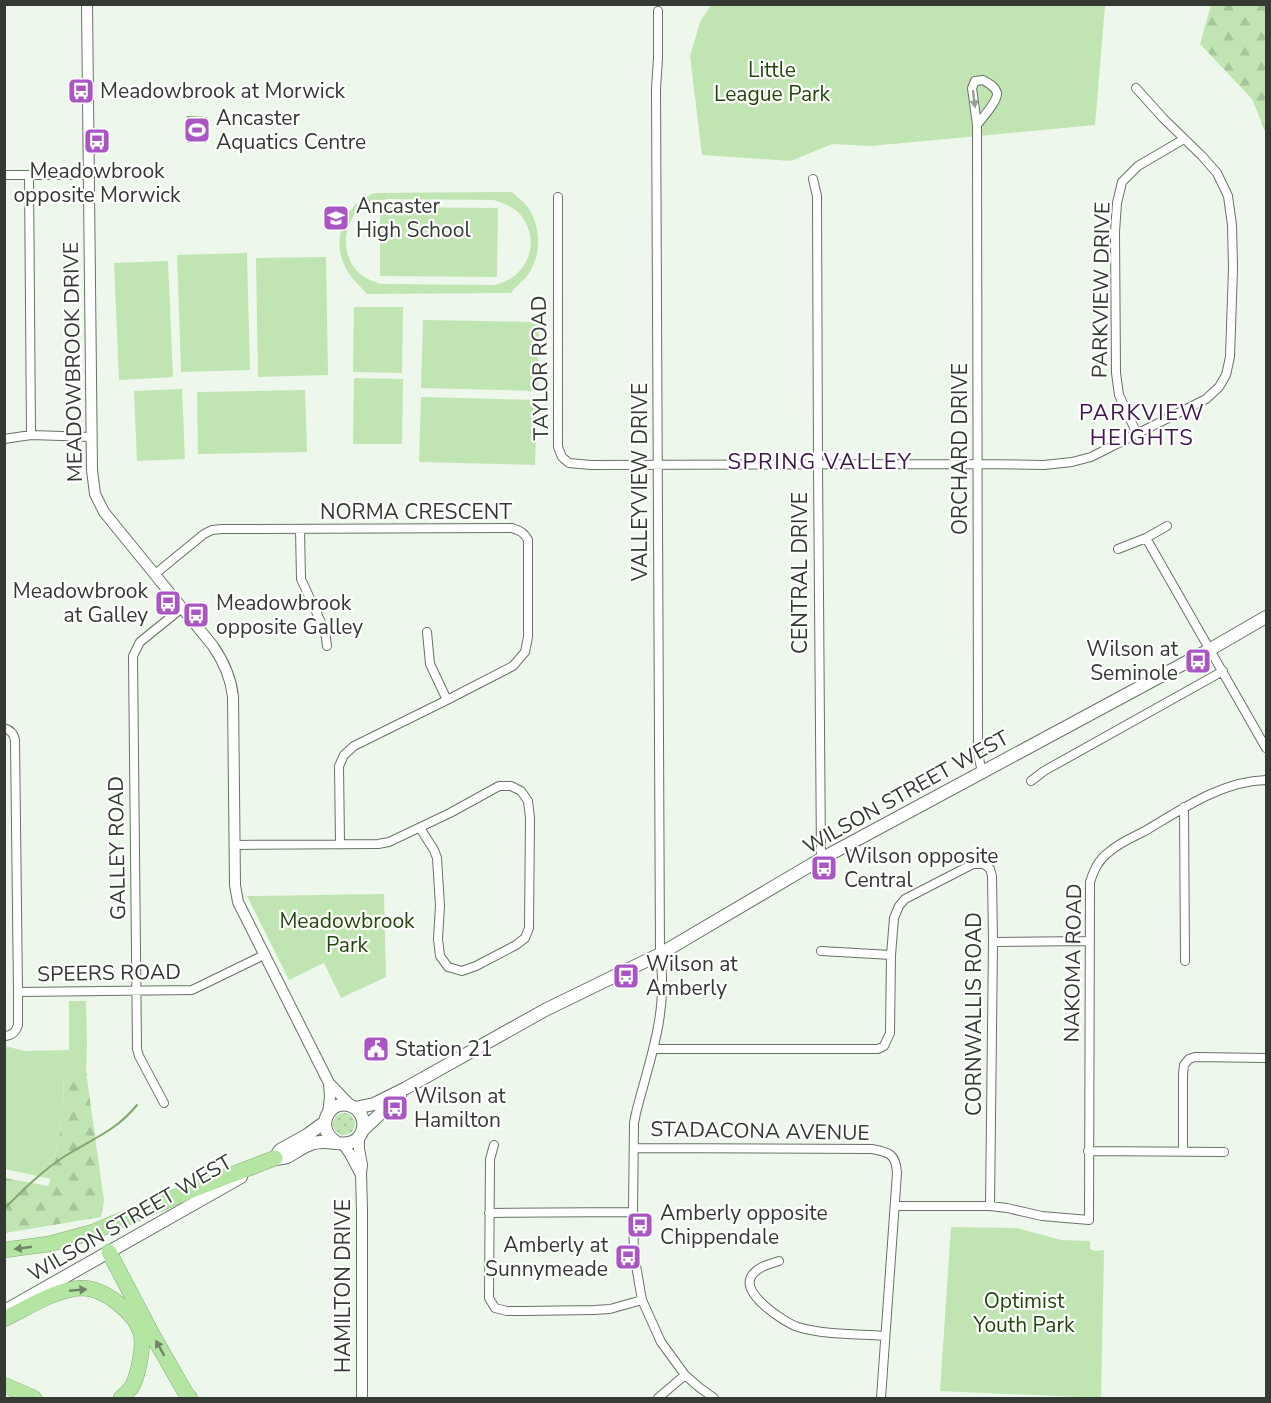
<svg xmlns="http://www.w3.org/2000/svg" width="1271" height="1403" viewBox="0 0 1271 1403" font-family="'Nunito Sans',sans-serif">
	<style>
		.grass { fill: url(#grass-dots) }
		.forest { fill: url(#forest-firs) }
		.park { fill: #c0e5b2; fill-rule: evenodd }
		.water { fill: url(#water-waves) }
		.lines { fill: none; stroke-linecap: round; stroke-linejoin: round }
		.stream { stroke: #7fa96f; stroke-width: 2 }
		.minor-casing { stroke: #6a7268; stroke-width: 10 }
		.tertiary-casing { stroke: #6a7268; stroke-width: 12 }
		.secondary-casing { stroke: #6a7268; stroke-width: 14 }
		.motorway-casing { stroke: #88a97c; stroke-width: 16 }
		.minor { stroke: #fff; stroke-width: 8 }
		.tertiary { stroke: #fff; stroke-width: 10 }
		.secondary { stroke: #fff; stroke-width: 12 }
		.motorway { stroke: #b5e5a3; stroke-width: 15 }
		.oneway { fill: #9a9c9a }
		.oneway2 { fill: #6f8666 }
		.labels { text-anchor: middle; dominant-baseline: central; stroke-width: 4.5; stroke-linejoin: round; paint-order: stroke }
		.park-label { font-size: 21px; fill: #20480b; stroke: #fff }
		.poi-label { font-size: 21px; fill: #353934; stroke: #fff; text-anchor: start }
		.street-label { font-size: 21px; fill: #353934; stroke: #fff }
		.neighbourhood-label { font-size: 22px; letter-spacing: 1.5px; fill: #40174c; stroke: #fff }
	</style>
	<defs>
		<pattern id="grass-dots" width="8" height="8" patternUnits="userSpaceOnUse" patternTransform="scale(1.5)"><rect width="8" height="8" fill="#c0e5b2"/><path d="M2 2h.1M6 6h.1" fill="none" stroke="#a6c59a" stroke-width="1.8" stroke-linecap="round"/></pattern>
		<pattern id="forest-firs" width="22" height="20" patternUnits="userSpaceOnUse" patternTransform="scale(1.5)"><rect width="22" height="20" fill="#c0e5b2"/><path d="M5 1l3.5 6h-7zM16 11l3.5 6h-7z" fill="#a6c59a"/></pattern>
		<pattern id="water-waves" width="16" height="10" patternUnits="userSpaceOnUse" patternTransform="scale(1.5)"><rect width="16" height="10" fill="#7fa96f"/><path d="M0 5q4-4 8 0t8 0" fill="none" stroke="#698b5c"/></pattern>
	</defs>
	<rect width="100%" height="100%" fill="#eef7eb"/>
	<path class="grass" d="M333 1124a11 11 0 1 1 22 0a11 11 0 1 1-22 0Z"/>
	<path class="forest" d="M 1211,5 L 1266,5 L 1266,133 L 1252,99 L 1200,44 Z
		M 86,1071 L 104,1201 L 101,1217 L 5,1233 L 5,1178 L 48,1186 L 51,1179 L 64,1109 L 63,1073 Z"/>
	<path class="park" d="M 711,5 L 1105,5 L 1095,125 L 871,146 L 832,144 L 791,161 L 702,155 L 690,56 L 700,22 Z
		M 512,192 C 516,196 522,200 526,205 C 542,225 542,256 527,276 C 522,282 516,286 511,293 L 367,294 C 361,287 353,280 348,272 C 333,249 338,215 362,200 C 366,197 370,195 374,193 ZM 388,199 L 494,200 C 502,203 512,206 518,212 C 543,239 529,277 495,285 L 381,284 C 374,282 367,279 360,274 C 342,258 341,228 358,211 C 366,203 378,201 388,199 Z
		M 380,207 L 498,208 L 497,277 L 380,276 Z
		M 247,253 L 250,370 L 181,372 L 177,255 Z
		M 326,257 L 328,375 L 258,377 L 256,258 Z
		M 168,261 L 173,377 L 119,380 L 114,263 Z
		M 354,307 L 403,307 L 402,373 L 353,372 Z
		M 423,320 L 539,322 L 538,391 L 421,388 Z
		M 354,378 L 403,379 L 402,444 L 353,444 Z
		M 182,389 L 185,459 L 137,461 L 134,391 Z
		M 305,390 L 307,452 L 198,454 L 197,392 Z
		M 421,397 L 537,400 L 535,465 L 419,462 Z
		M 384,894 L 386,977 L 341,998 L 324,963 L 289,980 L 247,896 Z
		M 69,1001 L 86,1001 L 87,1043 L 86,1071 L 63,1074 L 64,1109 L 51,1179 L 5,1169 L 5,1046 L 25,1051 L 69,1050 Z
		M 951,1227 L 1017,1228 L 1061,1240 L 1090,1241 L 1090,1249 L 1095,1251 L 1104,1250 L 1101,1398 L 940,1391 Z"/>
	<path class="water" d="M 187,116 L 207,117 L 206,143 L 187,143 Z"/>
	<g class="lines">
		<path class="stream" d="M 4,1209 C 23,1190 42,1171 65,1156 C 92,1139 116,1131 137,1105"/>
		<defs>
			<path id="minor" d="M 658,11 L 658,58 L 656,89 L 660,954 C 660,962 662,970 662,978 C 664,1024 647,1069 636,1113 L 634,1123 L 633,1212 L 634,1254 L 642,1300 L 661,1342 L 685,1375 L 700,1388 L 714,1398
				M 977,125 C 982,118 998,101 997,93 C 995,86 988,83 983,80 L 975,81 L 972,88 L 977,125 L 978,754 L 982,772
				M 4,175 L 89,175
				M 29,175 L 31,435
				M 813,179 L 817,196 L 818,465 L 821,859
				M 558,197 L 558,447 L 562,457 L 569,463 L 591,465 L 978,464 L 1044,465 L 1072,462 L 1091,457 L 1206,399 L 1219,387 L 1226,375 L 1230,357 L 1233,268 L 1232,225 L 1228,196 L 1217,173 L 1202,156 L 1163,118 L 1136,88
				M 1137,434 L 1119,395 L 1116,373 L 1115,232 L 1117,203 L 1122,182 L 1138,166 L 1184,139
				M 4,439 L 31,435 L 92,437
				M 300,529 L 301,579 L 325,631 L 327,646
				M 1146,538 L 1167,526
				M 1118,549 L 1146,538 L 1266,748
				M 155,574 L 204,534 L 212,530 L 222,529 L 512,528 C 520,531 524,532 528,540 L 528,637 L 525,652 L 513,666 L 447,700 L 354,746 L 344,755 L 339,766 L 340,843
				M 427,632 L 430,664 L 447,700
				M 4,728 C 11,730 14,734 15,740 L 18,992 L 18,1025 C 16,1032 11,1036 4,1036
				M 1031,781 L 1044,771 L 1223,671
				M 1184,807 L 1185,961
				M 235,845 L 378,844 L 389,842 L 450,813 L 499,786 L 511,786 L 521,791 L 528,801 L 530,818 L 529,928 L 525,938 L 516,945 L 476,966 L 462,971 L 448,967 L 440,956 L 438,939 L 440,906 L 437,858 L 434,850 L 420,828
				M 993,942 L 1090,941
				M 821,951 L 891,955
				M 18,992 L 192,990 L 264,955
				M 653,1049 L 878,1049 L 884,1046 L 890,1033 L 891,955 L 894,918 L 899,906 L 905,899 L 973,864 L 984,864 L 990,869 L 992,876 L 993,942 L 990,1206
				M 164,1103 L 139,1056 L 137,1049 L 133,656 L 140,642 L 182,608
				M 494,1145 L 490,1159 L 489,1298 L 495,1308 L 507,1311 L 523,1311 L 594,1310 L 610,1309 L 642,1300
				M 634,1148 L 872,1149 C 889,1152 896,1154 897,1173 L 881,1398
				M 1088,1151 L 1224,1152
				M 1183,1151 L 1183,1074 L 1184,1065 L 1189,1059 L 1195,1057 L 1266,1058
				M 895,1206 L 990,1206 L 1007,1208 L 1042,1216 L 1089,1220 L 1090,882 C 1094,870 1098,860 1109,852 C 1119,843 1133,837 1145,831 C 1182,809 1222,781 1266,780
				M 489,1213 L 633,1212
				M 779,1261 C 770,1264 756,1267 751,1277 C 742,1294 783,1322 798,1327 C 824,1335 857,1334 885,1336
				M 658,1398 L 685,1375"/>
			<path id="tertiary" d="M 87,4 L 92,470 L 95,494 L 104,512 L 213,646 C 224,662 231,677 233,697 L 235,885 L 238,902 L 329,1083 L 351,1106
				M 328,1113 L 330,1097 L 329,1083
				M 359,1137 L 359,1149 L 362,1165 L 361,1173 L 362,1211 L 362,1398
				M 343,1144 L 350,1154 L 360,1173"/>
			<path id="secondary" d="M 355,1108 L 374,1104 L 406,1088 L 545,1010 L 660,954 L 821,859 L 1209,650 L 1266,617
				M 362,1131 L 400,1095
				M 275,1158 L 280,1150 L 307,1135 L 325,1122
				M 269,1161 C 275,1158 281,1159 287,1157 C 295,1153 302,1147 311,1144 C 326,1138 340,1147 352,1142 C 366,1136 367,1117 355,1108 C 334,1094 311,1125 336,1142
				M 8,1309 L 241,1177"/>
			<path id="motorway" d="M 4,1250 L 49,1244 L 93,1232 L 192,1190 L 275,1158
				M 109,1252 L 152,1334 L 185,1392 L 190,1398
				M 4,1319 C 27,1308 56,1289 82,1288 C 104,1288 136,1313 141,1334 C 144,1346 138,1378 131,1388 C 128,1392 124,1395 121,1398
				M 4,1385 L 34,1398"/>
		</defs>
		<use href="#minor" class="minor-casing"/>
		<use href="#tertiary" class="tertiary-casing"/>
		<use href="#secondary" class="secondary-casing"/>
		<use href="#motorway" class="motorway-casing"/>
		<use href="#minor" class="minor"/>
		<use href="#tertiary" class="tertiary"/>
		<use href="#secondary" class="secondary"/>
		<use href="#motorway" class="motorway"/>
	</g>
	<defs><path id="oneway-solid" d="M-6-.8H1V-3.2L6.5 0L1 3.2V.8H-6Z" transform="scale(1.5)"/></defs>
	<use class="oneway" href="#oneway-solid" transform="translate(974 99) rotate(83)"/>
	<g class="oneway2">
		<use href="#oneway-solid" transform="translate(23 1248) rotate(172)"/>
		<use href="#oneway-solid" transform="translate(78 1290) rotate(-5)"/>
		<use href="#oneway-solid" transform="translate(160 1348) rotate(-119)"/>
	</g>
	<defs>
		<symbol id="bus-square" viewBox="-11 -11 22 22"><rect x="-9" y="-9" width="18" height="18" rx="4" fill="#a955c4" stroke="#fff"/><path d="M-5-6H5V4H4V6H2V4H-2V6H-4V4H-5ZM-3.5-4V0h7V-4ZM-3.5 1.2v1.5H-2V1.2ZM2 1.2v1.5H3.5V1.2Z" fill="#fff"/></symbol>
		<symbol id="stadium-square" viewBox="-11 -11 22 22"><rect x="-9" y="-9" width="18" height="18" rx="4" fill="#a955c4" stroke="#fff"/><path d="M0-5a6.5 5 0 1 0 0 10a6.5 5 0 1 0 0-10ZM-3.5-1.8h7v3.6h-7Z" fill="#fff"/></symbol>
		<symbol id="school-square" viewBox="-11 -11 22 22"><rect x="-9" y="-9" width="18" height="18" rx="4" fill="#a955c4" stroke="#fff"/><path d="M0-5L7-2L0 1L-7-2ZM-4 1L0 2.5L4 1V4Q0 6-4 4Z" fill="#fff"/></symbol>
		<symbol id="civic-square" viewBox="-11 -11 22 22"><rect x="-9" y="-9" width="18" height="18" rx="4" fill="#a955c4" stroke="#fff"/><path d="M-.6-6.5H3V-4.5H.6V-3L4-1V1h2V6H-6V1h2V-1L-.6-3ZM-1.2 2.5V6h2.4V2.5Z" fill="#fff"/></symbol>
	</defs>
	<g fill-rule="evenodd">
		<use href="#bus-square" x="66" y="76" width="30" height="30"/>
		<use href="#stadium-square" x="182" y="115" width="30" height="30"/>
		<use href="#bus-square" x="82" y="126" width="30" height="30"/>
		<use href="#school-square" x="321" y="203" width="30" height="30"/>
		<use href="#bus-square" x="153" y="588" width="30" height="30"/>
		<use href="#bus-square" x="181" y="600" width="30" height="30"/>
		<use href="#bus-square" x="1183" y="646" width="30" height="30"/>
		<use href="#bus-square" x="809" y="853" width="30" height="30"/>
		<use href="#bus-square" x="611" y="961" width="30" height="30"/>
		<use href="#civic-square" x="361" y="1034" width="30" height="30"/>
		<use href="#bus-square" x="380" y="1093" width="30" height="30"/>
		<use href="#bus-square" x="625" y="1210" width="30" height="30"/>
		<use href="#bus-square" x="613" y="1242" width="30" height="30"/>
	</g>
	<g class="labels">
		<g class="park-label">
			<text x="772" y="70">Little<tspan x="772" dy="24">League Park</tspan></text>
			<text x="347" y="921">Meadowbrook<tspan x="347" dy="24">Park</tspan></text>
			<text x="1024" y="1301">Optimist<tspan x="1024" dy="24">Youth Park</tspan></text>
		</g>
		<g class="poi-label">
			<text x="100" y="91">Meadowbrook at Morwick</text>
			<text x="216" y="118">Ancaster<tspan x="216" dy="24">Aquatics Centre</tspan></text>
			<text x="97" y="171" text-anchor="middle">Meadowbrook<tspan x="97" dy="24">opposite Morwick</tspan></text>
			<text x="356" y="206">Ancaster<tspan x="356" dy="24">High School</tspan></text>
			<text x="148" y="591" text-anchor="end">Meadowbrook<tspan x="148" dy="24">at Galley</tspan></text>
			<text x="216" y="603">Meadowbrook<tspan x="216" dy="24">opposite Galley</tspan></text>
			<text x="1178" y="649" text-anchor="end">Wilson at<tspan x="1178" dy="24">Seminole</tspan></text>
			<text x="844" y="856">Wilson opposite<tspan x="844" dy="24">Central</tspan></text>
			<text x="646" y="964">Wilson at<tspan x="646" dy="24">Amberly</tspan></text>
			<text x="395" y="1049">Station 21</text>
			<text x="414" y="1096">Wilson at<tspan x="414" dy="24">Hamilton</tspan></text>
			<text x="660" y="1213">Amberly opposite<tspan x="660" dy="24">Chippendale</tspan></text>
			<text x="608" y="1245" text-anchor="end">Amberly at<tspan x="608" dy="24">Sunnymeade</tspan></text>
		</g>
		<g class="street-label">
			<text transform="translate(1101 290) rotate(-89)">PARKVIEW DRIVE</text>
			<text transform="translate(73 362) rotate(-91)">MEADOWBROOK DRIVE</text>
			<text transform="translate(540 368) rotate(-91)">TAYLOR ROAD</text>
			<text transform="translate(960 449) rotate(-90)">ORCHARD DRIVE</text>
			<text transform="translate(640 482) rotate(-90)">VALLEYVIEW DRIVE</text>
			<text x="416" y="512">NORMA CRESCENT</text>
			<text transform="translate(800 573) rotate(-90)">CENTRAL DRIVE</text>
			<text transform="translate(906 792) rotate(-29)">WILSON STREET WEST</text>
			<text transform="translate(117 848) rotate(-91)">GALLEY ROAD</text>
			<text transform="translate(1073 963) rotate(-89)">NAKOMA ROAD</text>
			<text transform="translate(109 973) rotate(-1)">SPEERS ROAD</text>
			<text transform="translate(974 1014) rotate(-90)">CORNWALLIS ROAD</text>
			<text transform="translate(760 1131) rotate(1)">STADACONA AVENUE</text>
			<text transform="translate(130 1218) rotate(-30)">WILSON STREET WEST</text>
			<text transform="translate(343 1286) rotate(-90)">HAMILTON DRIVE</text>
		</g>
		<g class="neighbourhood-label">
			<text x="1142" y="413">PARKVIEW<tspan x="1142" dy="25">HEIGHTS</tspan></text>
			<text x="820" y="462">SPRING VALLEY</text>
		</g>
	</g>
	<rect width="1271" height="1403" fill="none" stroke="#353934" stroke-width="12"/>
</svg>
